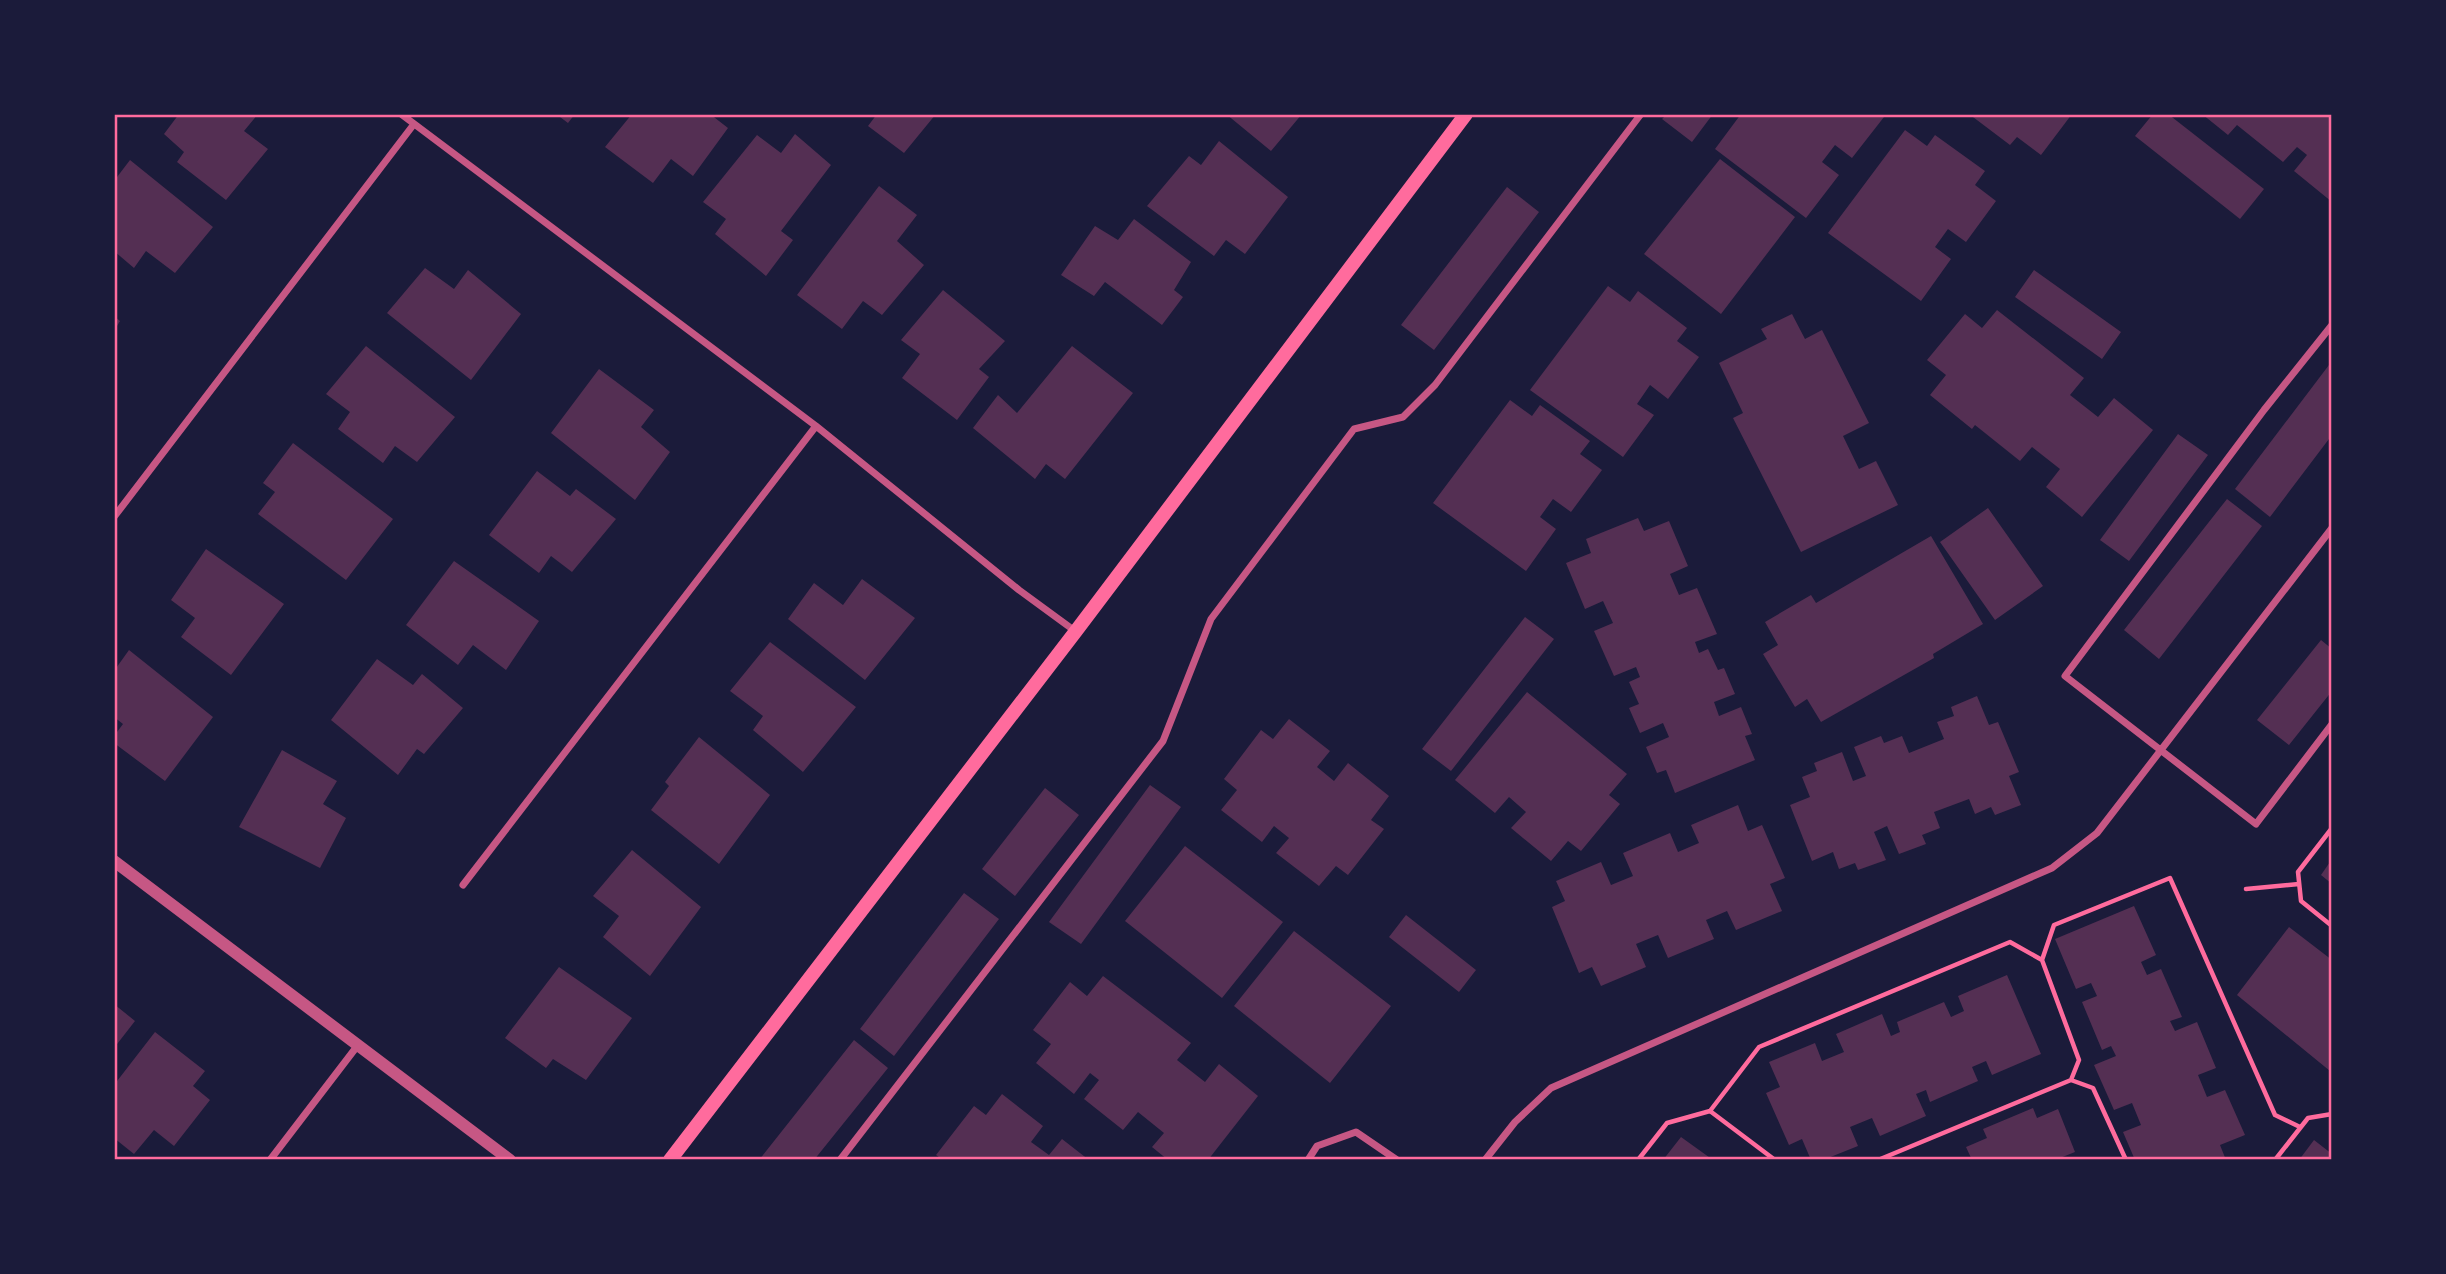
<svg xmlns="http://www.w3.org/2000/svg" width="2446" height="1274" viewBox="0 0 2446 1274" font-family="Georgia,serif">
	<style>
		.building { fill: #542f53 }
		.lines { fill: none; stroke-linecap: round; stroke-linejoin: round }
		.path { stroke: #ff6b9d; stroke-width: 4.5 }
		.minor { stroke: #c65784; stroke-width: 7 }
		.tertiary { stroke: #c65784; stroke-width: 12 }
		.secondary { stroke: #ff6b9d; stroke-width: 14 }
		.neatline { fill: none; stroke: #ff6b9d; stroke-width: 2.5 }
	</style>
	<rect width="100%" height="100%" fill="#1b1b3a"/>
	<path class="building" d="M 179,114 L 258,114 L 244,131 L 268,149 L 226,200 L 177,162 L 184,152 L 164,134 Z
		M 556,114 L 575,114 L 568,123 Z
		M 632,114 L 710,114 L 728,128 L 693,176 L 671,159 L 653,183 L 605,147 Z
		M 877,114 L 936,114 L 904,153 L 868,126 Z
		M 1226,114 L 1302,114 L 1271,151 Z
		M 1667,114 L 1713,114 L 1692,142 L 1662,119 Z
		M 1741,114 L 1880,114 L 1884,117 L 1852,158 L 1835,145 L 1822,162 L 1839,175 L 1806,218 L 1715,149 Z
		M 1969,114 L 2072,114 L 2041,155 L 2017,137 L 2010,145 Z
		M 2153,114 L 2168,114 L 2264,189 L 2240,219 L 2135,136 Z
		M 2202,114 L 2332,114 L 2332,202 L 2294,171 L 2307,155 L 2297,147 L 2283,162 L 2237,125 L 2228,135 Z
		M 1905,130 L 1927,146 L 1935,135 L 1985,171 L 1975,185 L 1996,201 L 1966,242 L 1948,229 L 1935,247 L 1951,259 L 1921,301 L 1828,233 Z
		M 795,134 L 831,165 L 781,231 L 793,240 L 766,276 L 715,234 L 726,219 L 703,202 L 757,135 L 781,153 Z
		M 1219,141 L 1288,197 L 1245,254 L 1226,240 L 1214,256 L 1147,206 L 1189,156 L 1201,165 Z
		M 1720,159 L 1795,217 L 1721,314 L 1644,254 Z
		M 130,160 L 213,227 L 175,273 L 146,251 L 134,268 L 114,251 L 114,181 Z
		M 879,186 L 917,215 L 897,241 L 924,265 L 882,315 L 863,301 L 842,329 L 797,295 Z
		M 1507,187 L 1539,212 L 1434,350 L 1401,325 Z
		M 1134,219 L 1191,262 L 1174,290 L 1183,297 L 1162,325 L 1105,282 L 1094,296 L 1061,275 L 1095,226 L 1118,240 Z
		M 425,268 L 454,289 L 468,270 L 521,314 L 471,380 L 387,313 Z
		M 2034,270 L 2121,332 L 2102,359 L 2015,297 Z
		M 1608,286 L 1630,302 L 1638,291 L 1687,328 L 1677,341 L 1699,357 L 1668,399 L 1650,385 L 1637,404 L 1654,415 L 1623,457 L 1530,390 Z
		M 943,290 L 1005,341 L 979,369 L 989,377 L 957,420 L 902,378 L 920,354 L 901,340 Z
		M 1997,310 L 2084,378 L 2070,395 L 2098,417 L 2114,398 L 2153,430 L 2082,517 L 2046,487 L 2060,469 L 2032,447 L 2020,461 L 1975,425 L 1972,429 L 1930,395 L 1946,375 L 1927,360 L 1965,314 L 1982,328 Z
		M 1792,314 L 1805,339 L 1822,330 L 1869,423 L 1843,436 L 1859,469 L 1876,461 L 1898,505 L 1801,552 L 1733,418 L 1743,413 L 1719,363 L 1767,339 L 1761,329 Z
		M 114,316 L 120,321 L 114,331 Z
		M 366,346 L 455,417 L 417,462 L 395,446 L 383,463 L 338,429 L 350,412 L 326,394 Z
		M 1072,346 L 1133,393 L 1065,479 L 1046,464 L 1035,479 L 973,428 L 998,395 L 1017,413 Z
		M 2332,361 L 2332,435 L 2270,517 L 2235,489 Z
		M 599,369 L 654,410 L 641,427 L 670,452 L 635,500 L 551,433 Z
		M 1510,400 L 1532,416 L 1540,405 L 1590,441 L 1580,454 L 1602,470 L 1571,512 L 1553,499 L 1540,517 L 1556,529 L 1526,571 L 1433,503 Z
		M 2178,434 L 2208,455 L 2129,561 L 2100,540 Z
		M 293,443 L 393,519 L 346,580 L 258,514 L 275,492 L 263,483 Z
		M 537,471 L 570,496 L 576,489 L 616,519 L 572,572 L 551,556 L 539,573 L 489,535 Z
		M 2227,499 L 2262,526 L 2159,659 L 2124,630 Z
		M 1988,508 L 2043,586 L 1995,620 L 1940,542 Z
		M 1638,518 L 1644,531 L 1669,521 L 1688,566 L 1670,574 L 1679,595 L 1697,588 L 1717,634 L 1695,642 L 1699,653 L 1708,649 L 1718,670 L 1724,668 L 1735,694 L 1714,702 L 1719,716 L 1741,707 L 1752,734 L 1745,736 L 1755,760 L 1675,793 L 1666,770 L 1657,773 L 1646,747 L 1669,737 L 1663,723 L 1640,733 L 1629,708 L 1639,704 L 1629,682 L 1640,677 L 1636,667 L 1614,676 L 1594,631 L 1613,623 L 1603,601 L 1585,609 L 1566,563 L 1591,553 L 1586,539 Z
		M 1931,536 L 1983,624 L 1933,654 L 1934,658 L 1821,722 L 1807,699 L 1795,707 L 1763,654 L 1778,645 L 1765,622 L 1811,595 L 1816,603 Z
		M 206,549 L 284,604 L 231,675 L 181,637 L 195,618 L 171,600 Z
		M 454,561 L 539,621 L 506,670 L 473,645 L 458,665 L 406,625 Z
		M 862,579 L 915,618 L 865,680 L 788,619 L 814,583 L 843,605 Z
		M 1525,617 L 1554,639 L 1451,771 L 1422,749 Z
		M 2321,640 L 2332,649 L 2332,691 L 2289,745 L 2257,720 Z
		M 770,642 L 856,707 L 803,772 L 753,730 L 763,716 L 730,691 Z
		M 129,650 L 213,717 L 165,781 L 114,743 L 114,736 L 123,724 L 114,717 L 114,671 Z
		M 377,659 L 413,685 L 422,674 L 463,708 L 424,754 L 417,749 L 398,775 L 331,720 Z
		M 1527,692 L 1627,774 L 1609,795 L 1620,804 L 1581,851 L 1568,841 L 1551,861 L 1511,828 L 1526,812 L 1509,797 L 1495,813 L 1455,780 Z
		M 1977,696 L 1989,725 L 1998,722 L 2019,772 L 2009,776 L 2021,805 L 1995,815 L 1991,807 L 1975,814 L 1969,799 L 1934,812 L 1940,828 L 1922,835 L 1926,844 L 1899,854 L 1887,826 L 1874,832 L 1886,860 L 1858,870 L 1855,863 L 1839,869 L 1833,852 L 1812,861 L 1790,805 L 1810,797 L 1802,777 L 1817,771 L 1814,763 L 1842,752 L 1853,781 L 1866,776 L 1854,747 L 1881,736 L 1884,743 L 1902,736 L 1909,753 L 1944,739 L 1937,722 L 1954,716 L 1951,707 Z
		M 1289,719 L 1330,751 L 1317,767 L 1334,781 L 1348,763 L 1389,796 L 1371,820 L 1384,829 L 1348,875 L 1336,866 L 1319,886 L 1276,853 L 1289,838 L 1274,826 L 1262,842 L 1221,810 L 1237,790 L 1224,779 L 1261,730 L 1273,739 Z
		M 699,737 L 770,795 L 719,864 L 651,810 L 669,786 L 665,782 Z
		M 282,750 L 337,781 L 323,804 L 346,818 L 320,868 L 239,827 Z
		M 1150,785 L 1181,807 L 1081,944 L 1049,922 Z
		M 1045,788 L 1079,815 L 1015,896 L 982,869 Z
		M 1738,805 L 1748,831 L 1762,825 L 1785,878 L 1770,884 L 1782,911 L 1736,930 L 1727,911 L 1706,920 L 1714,939 L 1668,958 L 1658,935 L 1636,944 L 1646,967 L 1601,986 L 1592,967 L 1579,973 L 1552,907 L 1565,901 L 1556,881 L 1601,862 L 1611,885 L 1633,876 L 1623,853 L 1670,833 L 1678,852 L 1699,843 L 1691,825 Z
		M 1185,846 L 1283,922 L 1222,998 L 1125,921 Z
		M 632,850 L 701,907 L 650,976 L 603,937 L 619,916 L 593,896 Z
		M 2332,859 L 2332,884 L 2321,875 Z
		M 964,893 L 999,919 L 894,1056 L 860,1029 Z
		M 2134,906 L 2156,955 L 2141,962 L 2147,975 L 2161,969 L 2182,1017 L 2170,1021 L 2175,1031 L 2197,1022 L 2216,1068 L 2198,1075 L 2207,1097 L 2225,1090 L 2245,1135 L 2220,1145 L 2226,1160 L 2135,1160 L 2123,1132 L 2141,1125 L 2132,1103 L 2114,1110 L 2094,1065 L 2116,1056 L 2111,1046 L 2102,1050 L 2082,1002 L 2097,996 L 2091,983 L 2076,989 L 2055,939 Z
		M 1406,915 L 1476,970 L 1459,992 L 1389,937 Z
		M 2289,927 L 2332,960 L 2332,1069 L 2330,1071 L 2237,995 Z
		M 1294,931 L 1391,1006 L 1330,1083 L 1234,1006 Z
		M 559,967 L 632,1018 L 586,1080 L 553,1059 L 546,1068 L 505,1038 Z
		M 2007,975 L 2041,1054 L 1992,1075 L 1986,1061 L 1972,1067 L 1978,1081 L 1930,1102 L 1926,1090 L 1916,1094 L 1926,1116 L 1880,1136 L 1872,1118 L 1850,1127 L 1858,1146 L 1823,1160 L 1811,1160 L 1802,1139 L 1789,1145 L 1766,1093 L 1780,1087 L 1769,1062 L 1815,1043 L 1822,1061 L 1844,1052 L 1836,1034 L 1882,1014 L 1891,1036 L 1900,1032 L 1897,1022 L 1944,1002 L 1951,1017 L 1964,1011 L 1958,996 Z
		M 1103,976 L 1191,1043 L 1177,1060 L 1205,1082 L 1219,1064 L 1258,1096 L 1208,1160 L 1168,1160 L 1152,1147 L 1164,1133 L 1138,1112 L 1123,1130 L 1084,1099 L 1099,1080 L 1090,1073 L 1074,1094 L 1036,1063 L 1051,1044 L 1033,1030 L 1070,982 L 1087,996 Z
		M 114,1004 L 135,1021 L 114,1048 Z
		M 155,1032 L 205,1071 L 193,1086 L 210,1100 L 174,1146 L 154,1130 L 134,1154 L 114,1138 L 114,1085 Z
		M 854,1040 L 888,1068 L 814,1160 L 759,1160 Z
		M 1002,1094 L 1043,1126 L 1031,1142 L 1049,1155 L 1062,1139 L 1089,1160 L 943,1160 L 936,1155 L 974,1106 L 986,1115 Z
		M 2033,1108 L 2037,1118 L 2058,1109 L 2075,1152 L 2060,1158 L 2061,1160 L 1972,1160 L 1966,1147 L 1987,1138 L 1983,1129 Z
		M 1681,1137 L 1713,1160 L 1663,1160 Z
		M 2314,1140 L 2332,1154 L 2332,1160 L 2299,1160 Z"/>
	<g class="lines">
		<path class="path" d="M 2332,828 L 2298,872 L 2301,901 L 2332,926
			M 2246,889 L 2299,884
			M 2042,960 L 2054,925 L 2170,878 L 2275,1115 L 2300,1127
			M 2071,1080 L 2093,1088 L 2126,1160
			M 1710,1111 L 1775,1160
			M 1638,1160 L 1667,1123 L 1710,1111 L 1759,1047 L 2010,942 L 2042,960 L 2079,1060 L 2071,1080 L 1878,1160
			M 2275,1160 L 2308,1118 L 2332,1114"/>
		<path class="minor" d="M 401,114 L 816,426 L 1019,590 L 1075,631
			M 2332,325 L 2264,410 L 2065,676 L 2256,824 L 2332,724
			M 114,517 L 414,124
			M 463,885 L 816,426
			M 270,1160 L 358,1045
			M 840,1160 L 1163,741 L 1211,619 L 1354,429 L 1403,417 L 1435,385 L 1641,114
			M 1308,1160 L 1317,1146 L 1356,1132 L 1397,1160
			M 1485,1160 L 1515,1122 L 1551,1088 L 2052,868 L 2097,833 L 2332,528"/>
		<path class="tertiary" d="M 114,861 L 510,1160"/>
		<path class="secondary" d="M 670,1160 L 1076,631 L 1466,114"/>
	</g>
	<rect width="2446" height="1274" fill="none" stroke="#1b1b3a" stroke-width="231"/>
	<rect x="116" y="116" width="2214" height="1042" class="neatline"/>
</svg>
